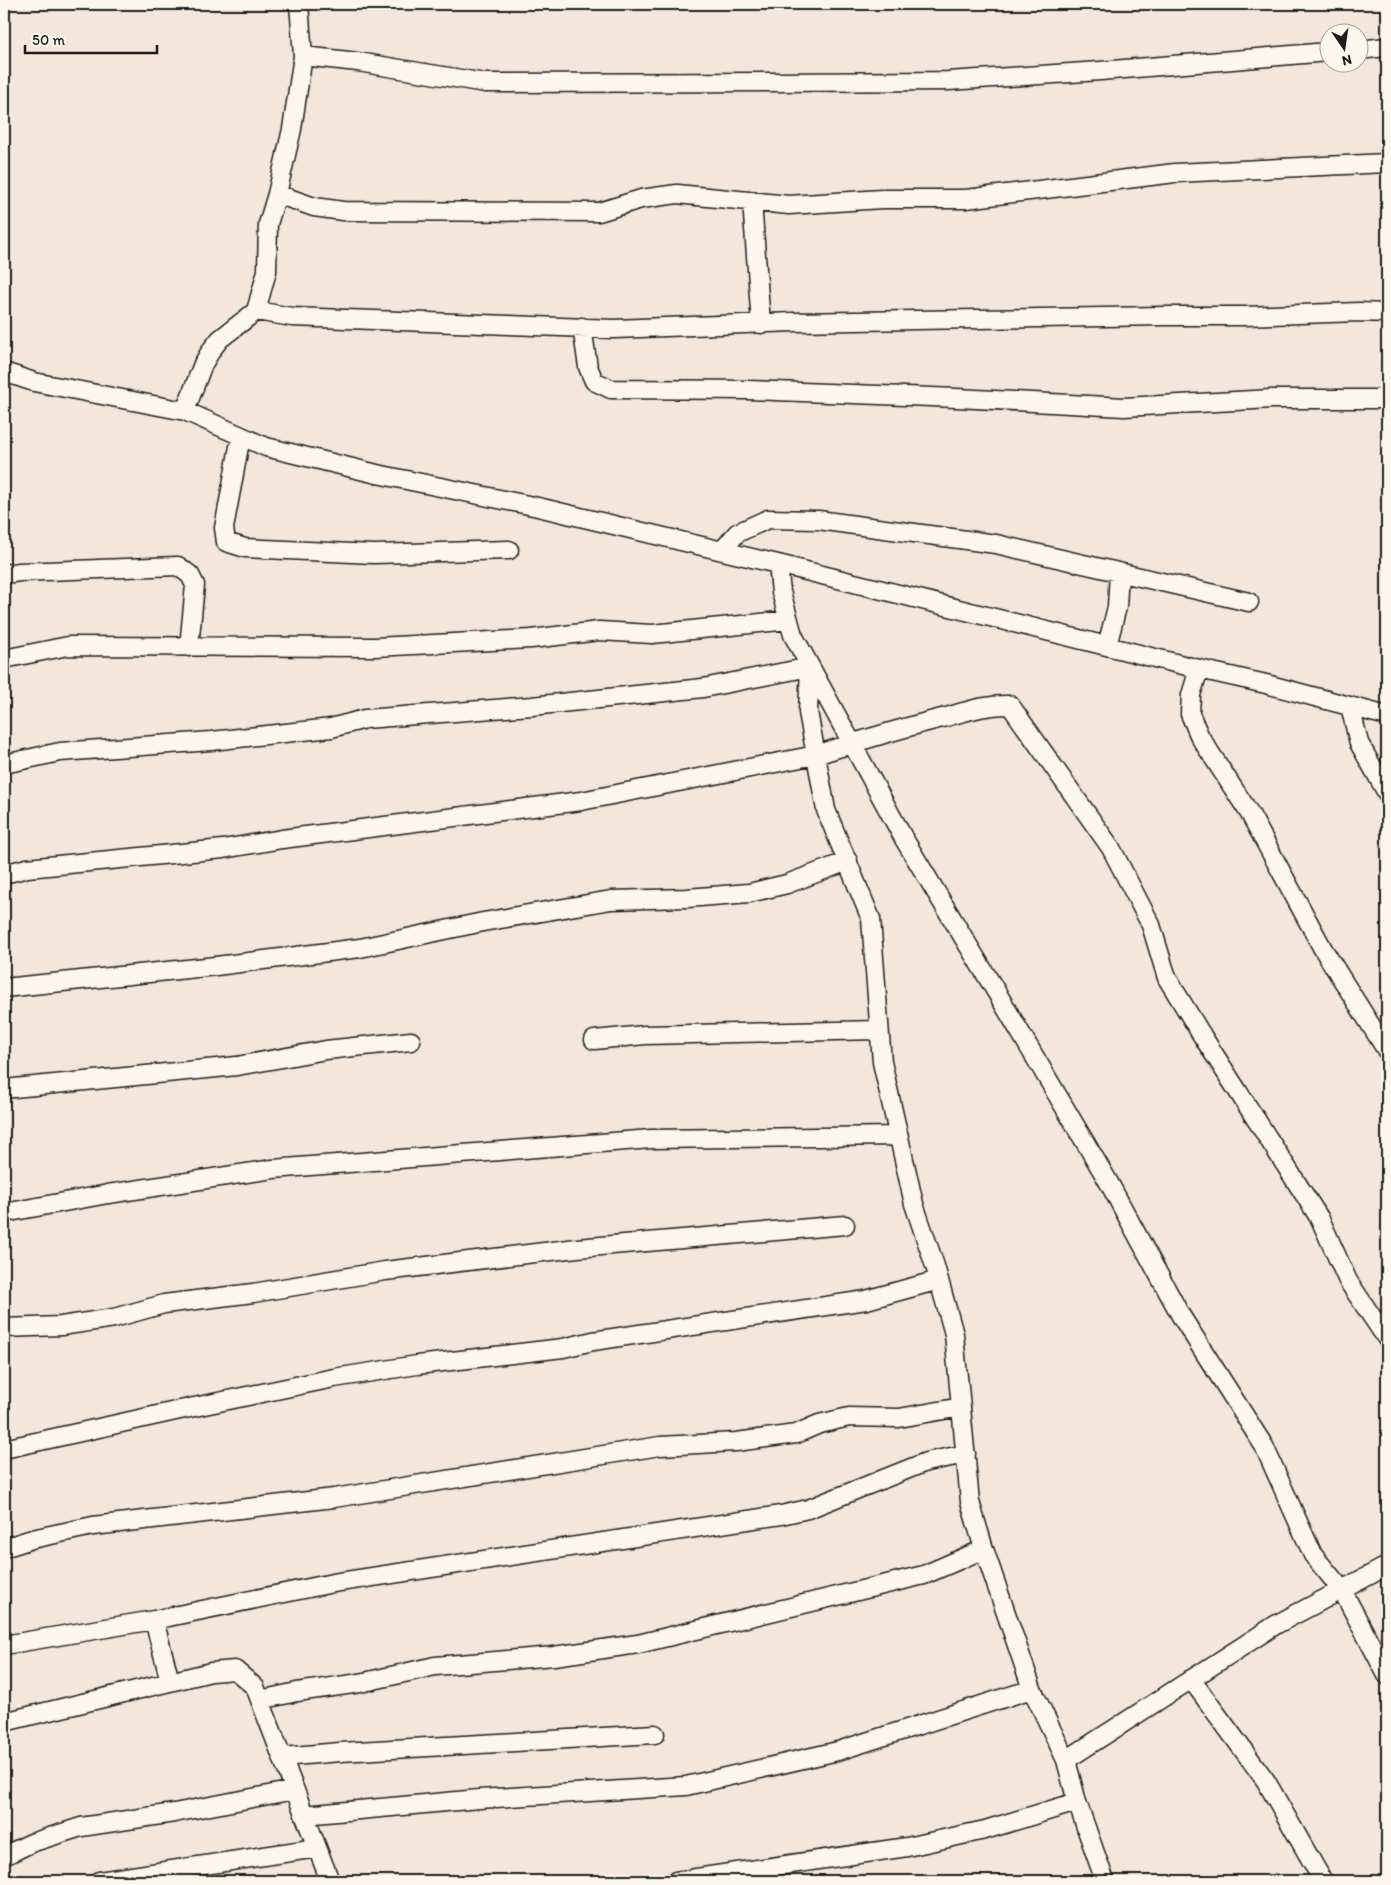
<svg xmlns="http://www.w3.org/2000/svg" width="1391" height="1885" viewBox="0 0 1391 1885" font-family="Itim,sans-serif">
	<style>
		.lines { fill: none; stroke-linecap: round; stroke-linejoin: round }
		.minor-casing { stroke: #1c1c1c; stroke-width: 21 }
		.minor { stroke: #fbf7ec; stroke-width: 18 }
	</style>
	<rect width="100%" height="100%" fill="#f5e6dc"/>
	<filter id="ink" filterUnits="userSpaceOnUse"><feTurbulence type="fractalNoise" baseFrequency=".02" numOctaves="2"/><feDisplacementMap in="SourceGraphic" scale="10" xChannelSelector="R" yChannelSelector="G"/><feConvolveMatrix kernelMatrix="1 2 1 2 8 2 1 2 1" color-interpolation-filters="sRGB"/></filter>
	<g filter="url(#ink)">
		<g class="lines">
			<defs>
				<path id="minor" d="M 1358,50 L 1387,47
					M 303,56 L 358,62 L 485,83 L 771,82 L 948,81 L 1100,71 L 1328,52
					M 277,194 L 314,207 L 343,211 L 599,212 L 641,199 L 677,194 L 789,205 L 882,199 L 966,199 L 1175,173 L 1387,163
					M 752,201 L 761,324
					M 256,311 L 292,317 L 614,329 L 794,322 L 1164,316 L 1245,316 L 1359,312 L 1387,313
					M 582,327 L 588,367 L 594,381 L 611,389 L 748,390 L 957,398 L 1124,407 L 1272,399 L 1387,399
					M 4,372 L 34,382 L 185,411 L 266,447 L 377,474 L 538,507 L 786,566 L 1199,669 L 1266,684 L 1387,716
					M 185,411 L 203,364 L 212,349 L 220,339 L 256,311 L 267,271 L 268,224 L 277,194 L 292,129 L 303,56 L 299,4
					M 241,436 L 224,528 L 226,542 L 245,548 L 374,554 L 509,550
					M 722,551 L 737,533 L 768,519 L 818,520 L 996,544 L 1249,602
					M 778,564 L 781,592 L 793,635 L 904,839 L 1000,998 L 1108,1181 L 1181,1316 L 1264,1446 L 1313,1555 L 1342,1590 L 1387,1675
					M 4,574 L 20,572 L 178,566 L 190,575 L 195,585 L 189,647
					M 1107,646 L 1117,607 L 1119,572
					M 4,659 L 68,646 L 375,647 L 531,639 L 599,631 L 652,634 L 789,620
					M 1199,669 L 1191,695 L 1190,714 L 1200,737 L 1250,814 L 1323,949 L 1387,1051
					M 1350,706 L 1359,743 L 1387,793
					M 4,764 L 60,752 L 211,741 L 331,728 L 365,719 L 532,706 L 703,688 L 810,667 L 808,712 L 826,810 L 871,919 L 882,1062 L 914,1204 L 935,1266 L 954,1334 L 970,1502 L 984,1549 L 1032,1689 L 1066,1760 L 1077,1802 L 1105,1881
					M 4,874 L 27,868 L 223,849 L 282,839 L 581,801 L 816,755 C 859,741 902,728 946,717 C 967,711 988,704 1010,705 L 1111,848 L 1151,925 L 1167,978 L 1203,1037 L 1320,1219 L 1348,1281 L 1387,1339
					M 4,988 L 216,966 L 360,948 L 483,922 L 611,900 L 687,898 L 749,893 L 787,884 L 848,861
					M 594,1040 L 645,1035 L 879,1030
					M 4,1089 L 237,1066 L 326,1050 L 411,1041
					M 4,1213 L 108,1194 L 273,1169 L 651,1139 L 899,1136
					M 4,1328 L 61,1326 L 114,1318 L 164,1304 L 253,1293 L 385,1271 L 577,1248 L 845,1225
					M 4,1449 L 180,1410 L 334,1378 L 417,1365 L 563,1348 L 593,1341 L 866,1300 L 939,1280
					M 4,1548 L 32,1539 L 93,1526 L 334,1498 L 660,1446 L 736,1442 L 796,1434 L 819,1424 L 849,1417 L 899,1418 L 961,1407
					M 154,1620 L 170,1681
					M 4,1645 L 154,1620 L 333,1583 L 781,1515 L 808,1509 L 926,1462 L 966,1454
					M 1191,1679 L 1266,1781 L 1323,1881
					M 260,1700 L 297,1692 L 360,1683 L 435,1666 L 554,1656 L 638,1644 L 924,1575 L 984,1549
					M 4,1722 L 211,1672 L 235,1670 L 255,1687 L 330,1881
					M 282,1757 L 340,1752 L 655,1734
					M 1066,1760 L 1277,1624 L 1387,1566
					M 304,1815 L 479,1799 L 686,1786 L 838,1751 L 1032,1689
					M 4,1856 L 31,1843 L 81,1827 L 174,1813 L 294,1790
					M 99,1881 L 317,1848
					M 676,1881 L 907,1847 L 985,1830 L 1077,1802"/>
			</defs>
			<use href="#minor" class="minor-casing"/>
			<use href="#minor" class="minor"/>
		</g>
	</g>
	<rect width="1391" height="1885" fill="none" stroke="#fbf7ec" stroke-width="20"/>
	<rect x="10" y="10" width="1371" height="1865" fill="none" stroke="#1c1c1c" stroke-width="2" filter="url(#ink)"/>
	<g transform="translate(1344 48) rotate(167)"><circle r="24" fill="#fbf7ec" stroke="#a29f99"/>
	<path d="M0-4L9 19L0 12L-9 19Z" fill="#1c1c1c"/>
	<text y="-8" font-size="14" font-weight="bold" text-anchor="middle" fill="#1c1c1c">N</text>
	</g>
	<path d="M25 45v8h132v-8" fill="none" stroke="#1c1c1c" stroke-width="2.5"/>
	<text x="32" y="45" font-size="15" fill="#1c1c1c" stroke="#fbf7ec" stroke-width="4" paint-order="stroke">50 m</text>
</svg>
